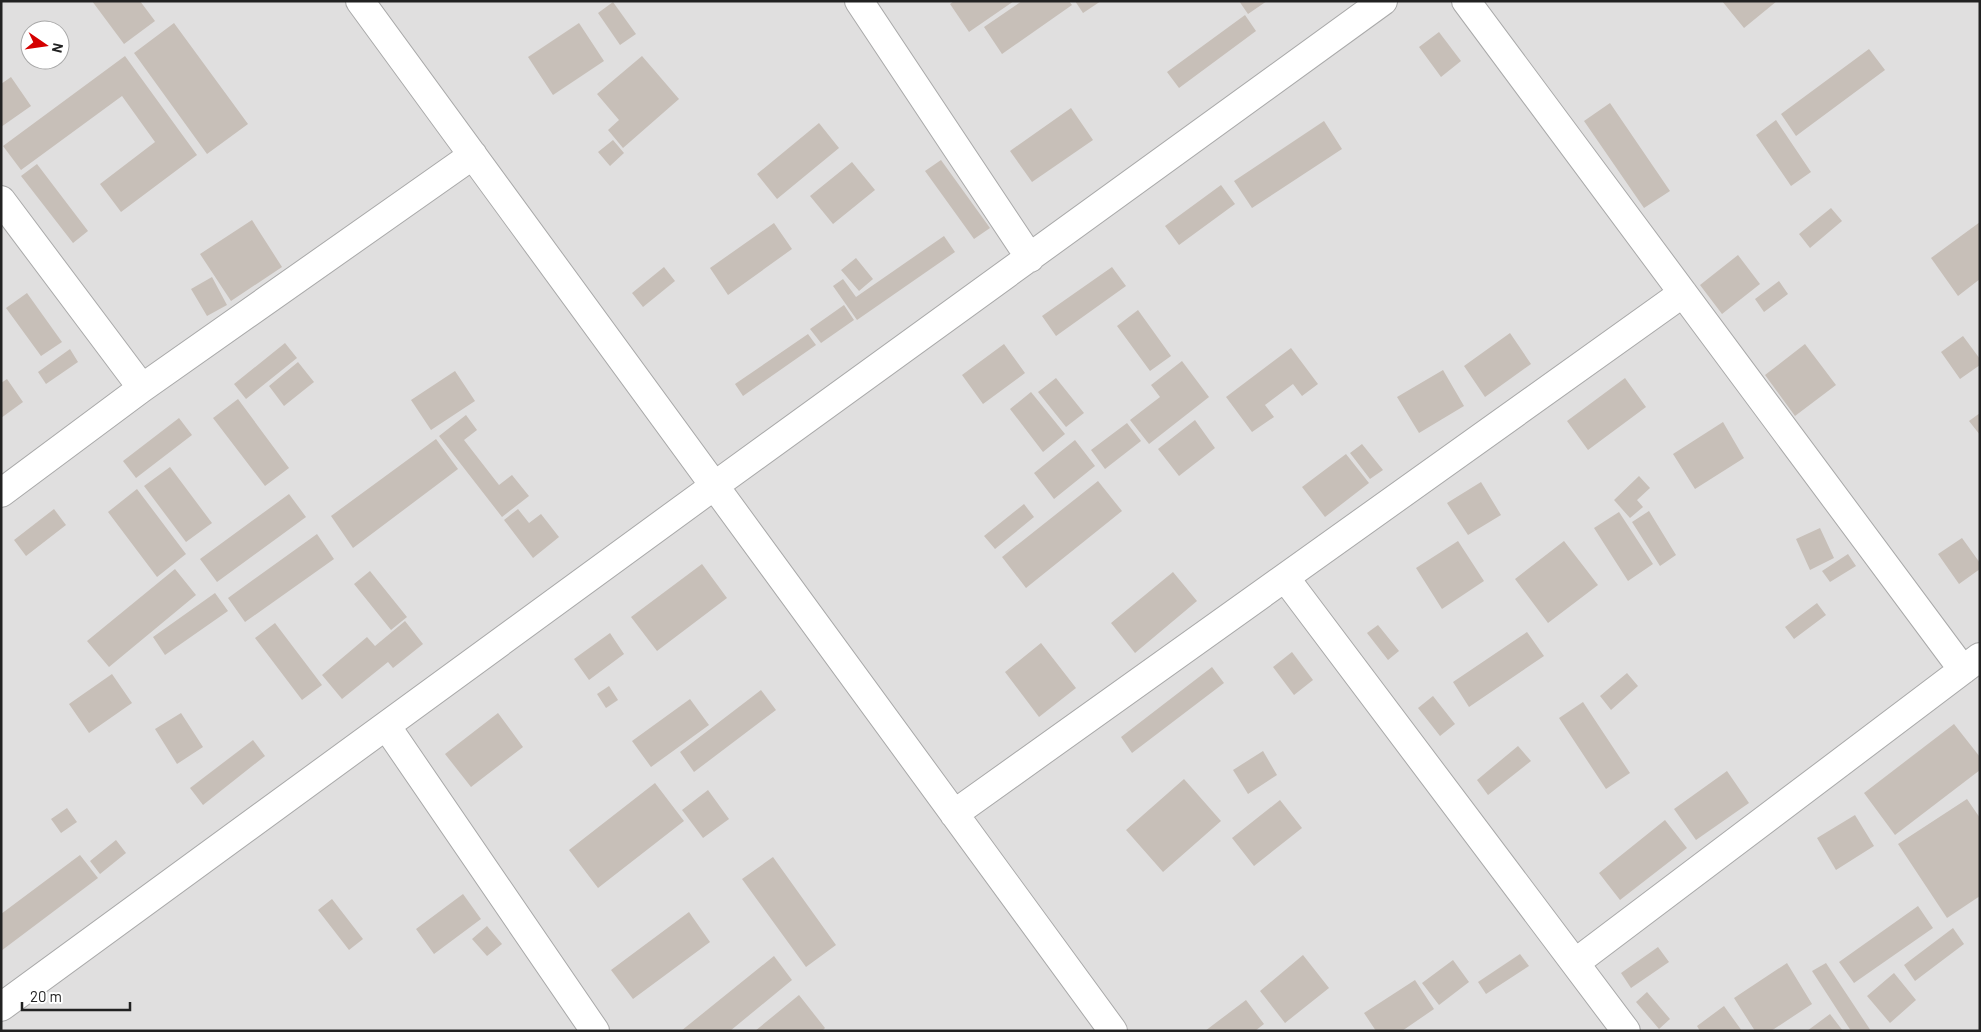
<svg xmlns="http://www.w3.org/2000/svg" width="1981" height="1032" viewBox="0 0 1981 1032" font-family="Barlow,sans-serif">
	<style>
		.residential { fill: #e0dfdf; fill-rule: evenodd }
		.building { fill: #c7bfb8 }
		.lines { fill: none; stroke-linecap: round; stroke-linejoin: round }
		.minor-casing { stroke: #a9a9a9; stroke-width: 30 }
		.minor { stroke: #fff; stroke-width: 28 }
	</style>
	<rect width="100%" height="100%" fill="#f2efe9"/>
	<path class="residential" d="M 1,1 L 1980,1 L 1980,1031 L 1,1031 ZM 30,30 L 60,30 L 60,60 L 30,60 Z"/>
	<path class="building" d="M 92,1 L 140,1 L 155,21 L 124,44 Z
		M 954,1 L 1014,1 L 969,32 L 950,4 Z
		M 1022,1 L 1069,1 L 1072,5 L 1002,54 L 984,27 Z
		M 1075,1 L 1101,1 L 1083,13 Z
		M 1239,1 L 1267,1 L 1248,14 Z
		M 1722,1 L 1777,1 L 1744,28 Z
		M 613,2 L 636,34 L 620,45 L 598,13 Z
		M 1245,15 L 1256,31 L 1179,88 L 1167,72 Z
		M 174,23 L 248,124 L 207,154 L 134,53 Z
		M 579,23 L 604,61 L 553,95 L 528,57 Z
		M 1439,32 L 1461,61 L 1441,77 L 1419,47 Z
		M 1869,49 L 1885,70 L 1796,136 L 1781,114 Z
		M 125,56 L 197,155 L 121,212 L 100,184 L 155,142 L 122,96 L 21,170 L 3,146 Z
		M 642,56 L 679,99 L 623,148 L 608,130 L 619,120 L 597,94 Z
		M 11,77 L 31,106 L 1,127 L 1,84 Z
		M 1610,103 L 1670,191 L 1644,208 L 1584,121 Z
		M 1071,108 L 1093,140 L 1032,182 L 1010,151 Z
		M 1776,120 L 1811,172 L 1791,186 L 1756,135 Z
		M 1324,121 L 1342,149 L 1252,208 L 1234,181 Z
		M 819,123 L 839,148 L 777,199 L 757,174 Z
		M 613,140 L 624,153 L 610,166 L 598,152 Z
		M 941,160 L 990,228 L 974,239 L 925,171 Z
		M 852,162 L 875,190 L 833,224 L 810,196 Z
		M 37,164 L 88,231 L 73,243 L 21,176 Z
		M 1221,185 L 1235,204 L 1179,245 L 1165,226 Z
		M 1831,208 L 1842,221 L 1810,248 L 1799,234 Z
		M 252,220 L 282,267 L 231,301 L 200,254 Z
		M 1980,222 L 1980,279 L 1958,296 L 1931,258 Z
		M 774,223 L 792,249 L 728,295 L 710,268 Z
		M 944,236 L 955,252 L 857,320 L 833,286 L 843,279 L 856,297 Z
		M 1738,255 L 1760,284 L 1722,314 L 1700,285 Z
		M 856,258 L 873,279 L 859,291 L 841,270 Z
		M 664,267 L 675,281 L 643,307 L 632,293 Z
		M 1112,267 L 1126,286 L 1056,336 L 1042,316 Z
		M 212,277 L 227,305 L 207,316 L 191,289 Z
		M 1779,281 L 1788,294 L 1764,312 L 1755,299 Z
		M 27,293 L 62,342 L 41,356 L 6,308 Z
		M 844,305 L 854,320 L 821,343 L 810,329 Z
		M 1138,310 L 1171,356 L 1150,371 L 1117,326 Z
		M 1510,333 L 1531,364 L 1485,397 L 1464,366 Z
		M 808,334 L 816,345 L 743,396 L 735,384 Z
		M 1963,336 L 1980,359 L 1980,365 L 1960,379 L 1941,352 Z
		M 285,343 L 297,358 L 246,399 L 234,384 Z
		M 1004,344 L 1025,373 L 983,404 L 962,375 Z
		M 1805,344 L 1836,385 L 1795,416 L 1765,375 Z
		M 1291,348 L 1318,384 L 1302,396 L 1293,384 L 1265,405 L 1274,417 L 1252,432 L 1226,397 Z
		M 70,349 L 78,362 L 46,384 L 38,372 Z
		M 1182,361 L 1209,397 L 1149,444 L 1130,420 L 1160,397 L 1151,385 Z
		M 298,362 L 314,382 L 284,406 L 269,386 Z
		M 1443,370 L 1464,406 L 1419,433 L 1397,397 Z
		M 455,371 L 475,401 L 431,430 L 411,400 Z
		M 1056,378 L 1084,413 L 1066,427 L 1038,392 Z
		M 1625,378 L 1646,407 L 1588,450 L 1567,421 Z
		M 7,379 L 23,402 L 1,418 L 1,383 Z
		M 1031,392 L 1065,434 L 1043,452 L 1010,409 Z
		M 238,399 L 289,468 L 265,486 L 213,418 Z
		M 1980,413 L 1980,435 L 1969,421 Z
		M 466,415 L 477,430 L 464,440 L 499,485 L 512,475 L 529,496 L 502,517 L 439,436 Z
		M 179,418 L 192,435 L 136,478 L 123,461 Z
		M 1195,420 L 1215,448 L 1179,476 L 1158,449 Z
		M 1723,422 L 1744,458 L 1695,489 L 1673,454 Z
		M 1127,423 L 1141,441 L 1105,469 L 1091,450 Z
		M 436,439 L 458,469 L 353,548 L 331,516 Z
		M 1075,440 L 1095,466 L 1054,499 L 1034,473 Z
		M 1362,444 L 1383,470 L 1370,479 L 1350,453 Z
		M 1346,454 L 1369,483 L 1325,517 L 1302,487 Z
		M 170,467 L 212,523 L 186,542 L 144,486 Z
		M 1639,476 L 1650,488 L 1637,500 L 1643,507 L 1630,518 L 1614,500 Z
		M 1098,481 L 1122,511 L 1026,588 L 1002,557 Z
		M 1481,482 L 1501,515 L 1468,535 L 1447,503 Z
		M 137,489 L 186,554 L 157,577 L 108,512 Z
		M 289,494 L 306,517 L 217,582 L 200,559 Z
		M 1024,504 L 1034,517 L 995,549 L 984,536 Z
		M 54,509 L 66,525 L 26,556 L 14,540 Z
		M 518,509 L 529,523 L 541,514 L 559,537 L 533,558 L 504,520 Z
		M 1649,511 L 1676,555 L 1660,566 L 1632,522 Z
		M 1619,512 L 1653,564 L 1628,581 L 1594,528 Z
		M 1820,528 L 1834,558 L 1810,570 L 1796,539 Z
		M 317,534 L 334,559 L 245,622 L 228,598 Z
		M 1962,538 L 1980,563 L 1980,569 L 1959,584 L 1938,554 Z
		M 1458,541 L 1484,581 L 1442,609 L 1416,568 Z
		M 1564,541 L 1598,585 L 1548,623 L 1515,579 Z
		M 1848,554 L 1856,566 L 1830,582 L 1822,571 Z
		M 702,564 L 727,598 L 657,651 L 631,617 Z
		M 175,569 L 196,595 L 109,667 L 87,641 Z
		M 370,571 L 407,617 L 391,630 L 354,584 Z
		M 1173,572 L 1197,601 L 1135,653 L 1111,623 Z
		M 215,593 L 228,611 L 165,655 L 153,637 Z
		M 1817,603 L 1826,615 L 1794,639 L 1785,627 Z
		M 405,621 L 423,644 L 393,668 L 388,662 L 342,699 L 322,675 L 367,637 L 375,646 Z
		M 275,623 L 322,685 L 302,700 L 255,638 Z
		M 1378,625 L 1399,651 L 1388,660 L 1367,633 Z
		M 1527,632 L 1544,656 L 1469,707 L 1453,682 Z
		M 610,633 L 624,654 L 589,680 L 574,659 Z
		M 1041,643 L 1076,688 L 1039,717 L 1005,672 Z
		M 1292,652 L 1313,680 L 1294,695 L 1273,667 Z
		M 1212,667 L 1224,683 L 1132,753 L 1121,737 Z
		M 1627,673 L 1638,686 L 1611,710 L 1600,696 Z
		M 112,674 L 132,703 L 89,733 L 69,704 Z
		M 609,686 L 618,700 L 606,708 L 597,694 Z
		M 761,690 L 776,710 L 694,772 L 680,752 Z
		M 1433,696 L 1455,724 L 1440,736 L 1418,708 Z
		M 690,699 L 709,725 L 651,767 L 632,741 Z
		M 1583,702 L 1630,773 L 1606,789 L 1559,718 Z
		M 181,713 L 203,747 L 177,764 L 155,729 Z
		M 498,713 L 523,747 L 471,787 L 445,754 Z
		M 1954,724 L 1980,757 L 1980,770 L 1895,835 L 1864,793 Z
		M 253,740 L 265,756 L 203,805 L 190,788 Z
		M 1518,746 L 1531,761 L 1488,795 L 1477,780 Z
		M 1263,751 L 1277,775 L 1248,794 L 1233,770 Z
		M 1727,771 L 1749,803 L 1696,840 L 1674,809 Z
		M 1184,779 L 1221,821 L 1163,872 L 1126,830 Z
		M 655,783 L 684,821 L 598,888 L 569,850 Z
		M 708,790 L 729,819 L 703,838 L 682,810 Z
		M 1967,799 L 1980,818 L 1980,896 L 1947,918 L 1898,844 Z
		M 1280,800 L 1302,828 L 1254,866 L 1232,838 Z
		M 67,808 L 77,822 L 61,833 L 51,819 Z
		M 1855,815 L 1874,846 L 1836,870 L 1817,838 Z
		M 1665,820 L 1687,848 L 1620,900 L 1599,873 Z
		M 116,840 L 126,853 L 100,874 L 90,861 Z
		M 80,855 L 98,878 L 1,951 L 1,914 Z
		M 773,857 L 836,945 L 806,967 L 742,879 Z
		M 463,894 L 481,919 L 434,954 L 416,929 Z
		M 332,899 L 363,939 L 349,950 L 318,910 Z
		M 1918,906 L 1933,928 L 1854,983 L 1839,962 Z
		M 689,912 L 710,942 L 633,999 L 611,970 Z
		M 487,926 L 502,944 L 487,956 L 472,939 Z
		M 1953,928 L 1964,944 L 1915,981 L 1904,965 Z
		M 1658,947 L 1669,962 L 1631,988 L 1621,973 Z
		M 1520,954 L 1529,966 L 1486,994 L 1478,982 Z
		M 1303,955 L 1329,988 L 1285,1023 L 1260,991 Z
		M 774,956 L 792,980 L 730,1031 L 681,1031 Z
		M 1453,960 L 1469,982 L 1439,1005 L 1422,983 Z
		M 1787,963 L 1812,1004 L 1771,1031 L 1755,1031 L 1734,998 Z
		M 1826,963 L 1871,1031 L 1851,1031 L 1812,971 Z
		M 1894,973 L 1916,1000 L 1890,1023 L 1867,996 Z
		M 1415,980 L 1434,1009 L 1402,1031 L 1376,1031 L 1364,1013 Z
		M 1647,992 L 1670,1019 L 1659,1029 L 1636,1002 Z
		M 799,995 L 825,1028 L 822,1031 L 755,1031 Z
		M 1246,1000 L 1264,1024 L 1255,1031 L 1205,1031 Z
		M 1724,1006 L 1742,1031 L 1700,1031 L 1697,1026 Z
		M 1830,1014 L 1843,1031 L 1807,1031 Z"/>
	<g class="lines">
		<defs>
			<path id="minor" d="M 360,1 L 1113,1031
				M 859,1 L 1030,258
				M 1466,1 L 1963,670
				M 1,200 L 142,388
				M 1,493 L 142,388 L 473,155
				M 1286,579 L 1626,1031
				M 387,727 L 595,1031
				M 954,814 L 1683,293
				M 1575,963 L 1980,657
				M 1,1007 L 714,486 L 1383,1"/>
		</defs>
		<use href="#minor" class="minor-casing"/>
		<use href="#minor" class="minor"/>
	</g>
	<rect width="1981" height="1032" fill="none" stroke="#222222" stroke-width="5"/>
	<g transform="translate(45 45) rotate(103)"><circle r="24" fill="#ffffff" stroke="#a7a7a7"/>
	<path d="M0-4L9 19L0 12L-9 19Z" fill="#d40000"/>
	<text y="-8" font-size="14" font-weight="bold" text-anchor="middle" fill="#222222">N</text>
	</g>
	<path d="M22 1002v8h108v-8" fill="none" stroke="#222222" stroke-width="2.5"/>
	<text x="30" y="1002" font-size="15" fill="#222222" stroke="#ffffff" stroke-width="4" paint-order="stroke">20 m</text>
</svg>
